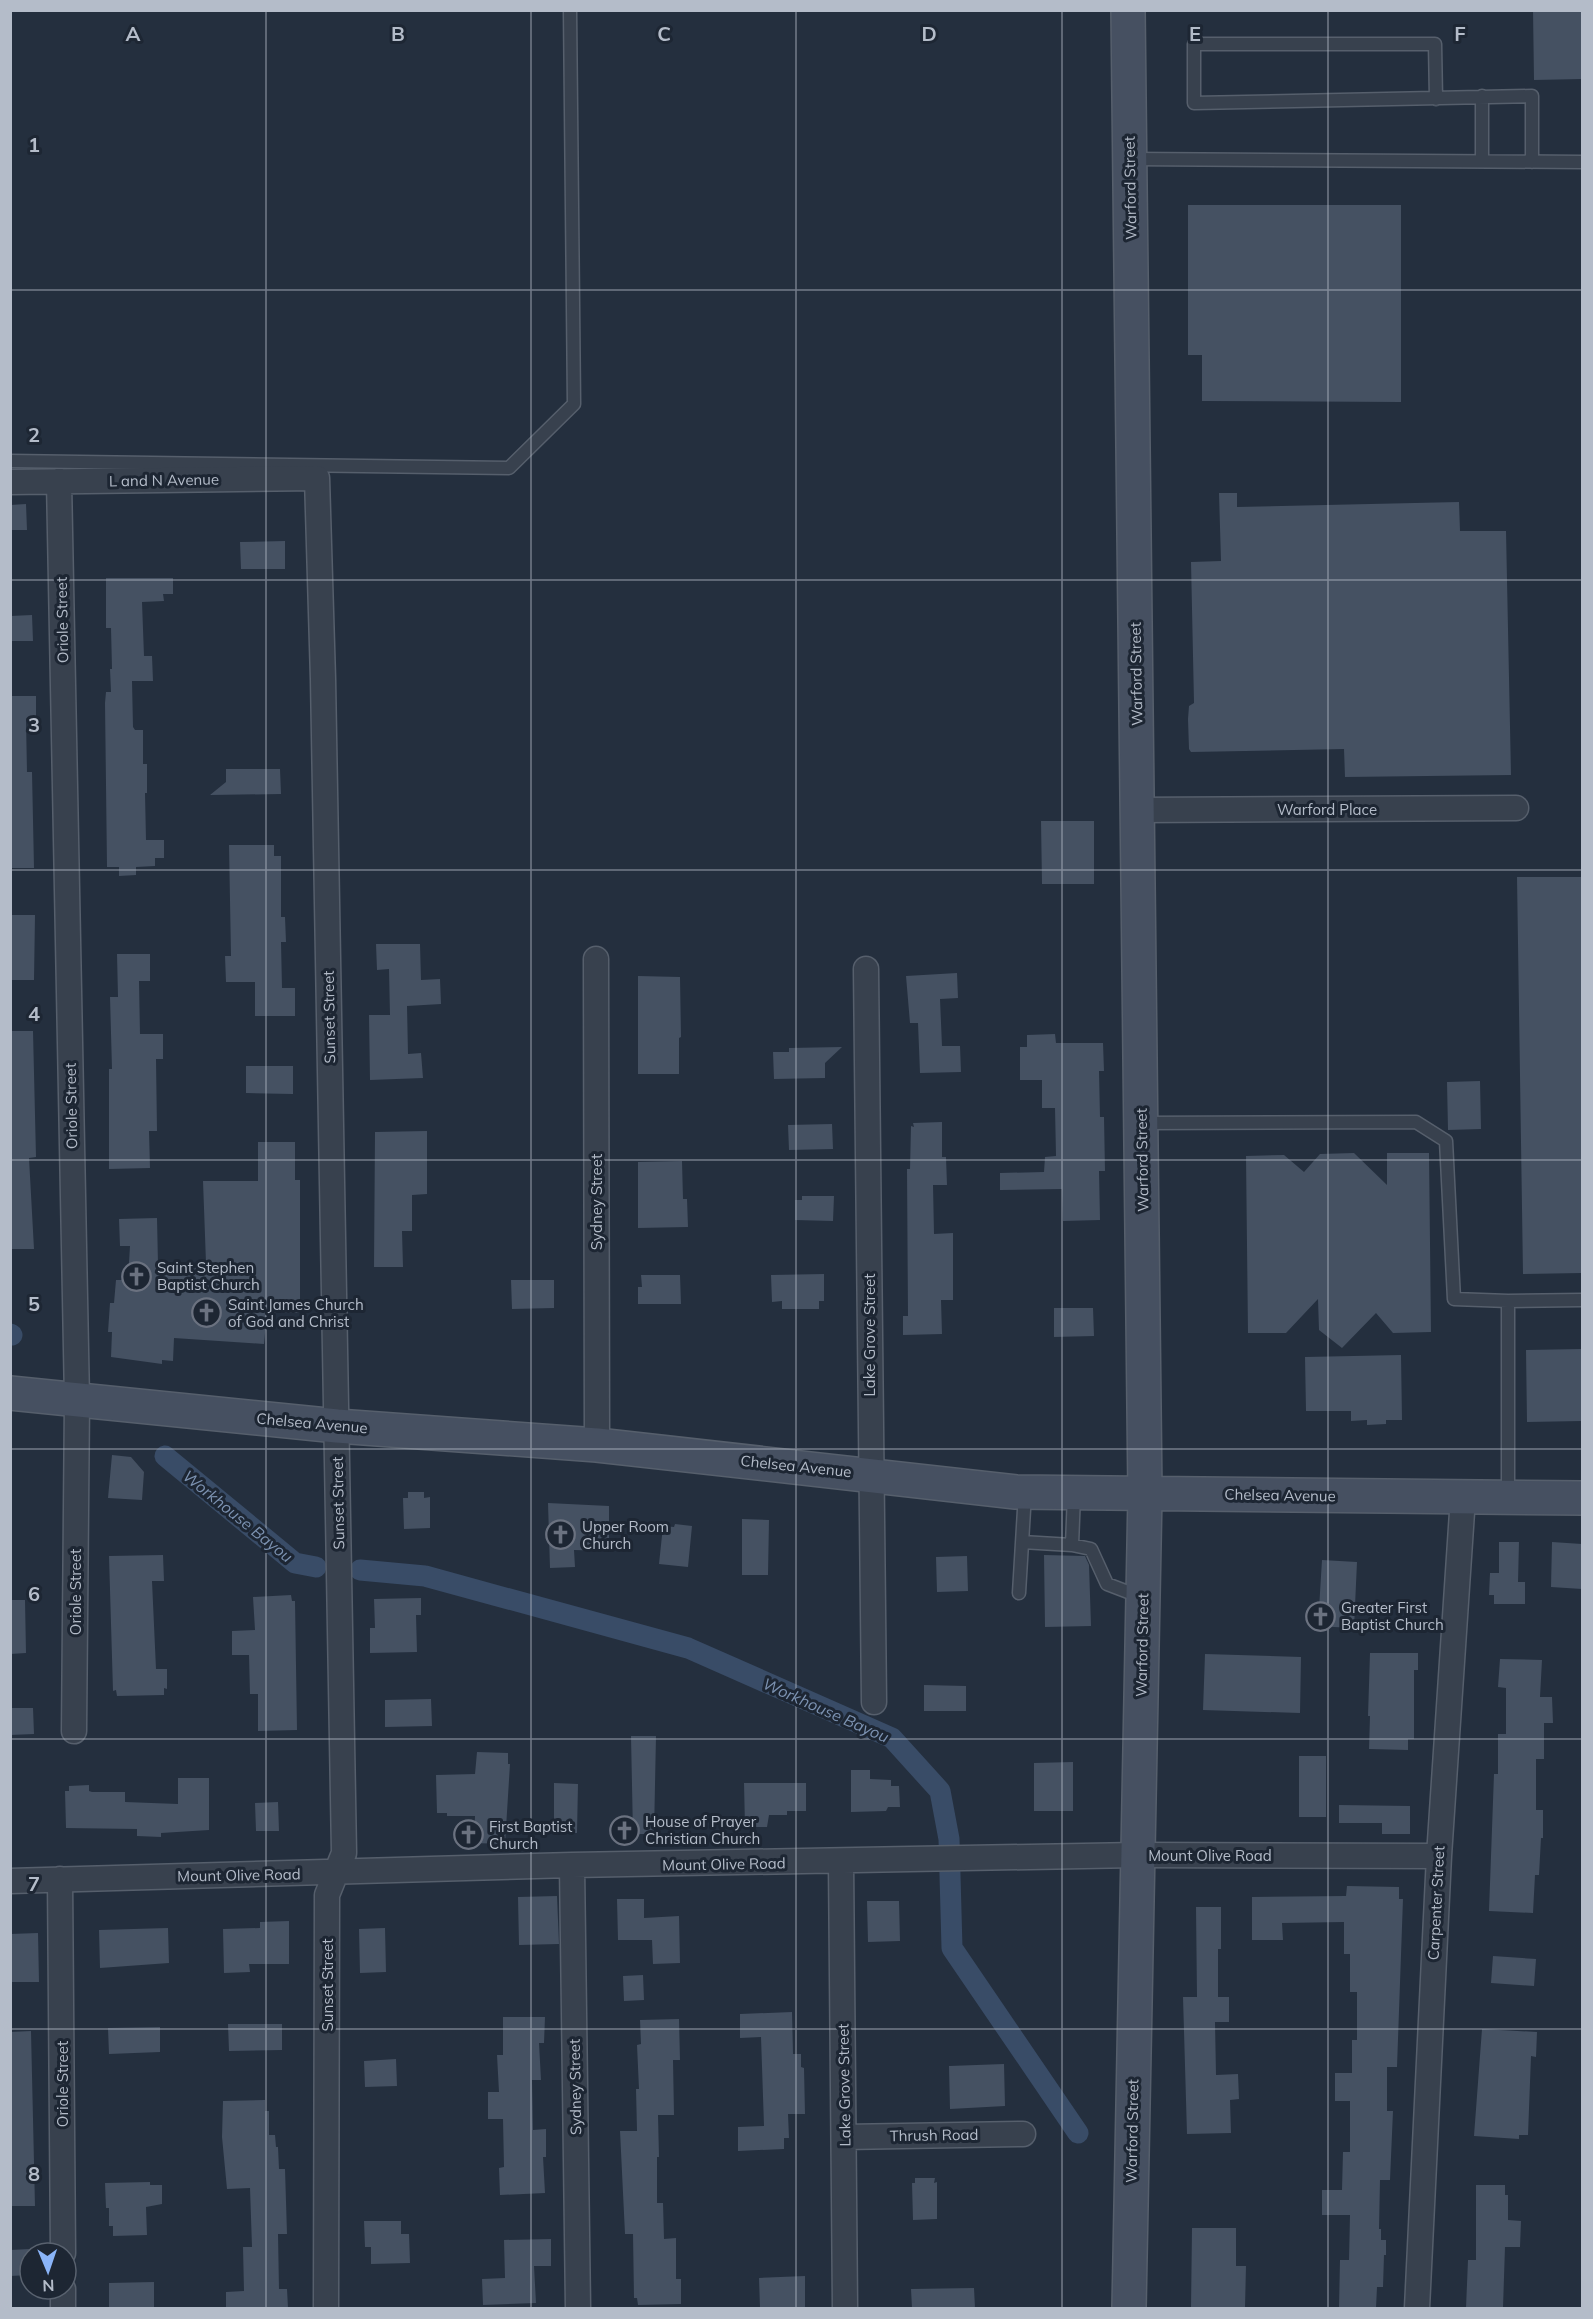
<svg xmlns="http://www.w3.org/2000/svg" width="1593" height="2319" viewBox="0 0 1593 2319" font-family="Mulish,sans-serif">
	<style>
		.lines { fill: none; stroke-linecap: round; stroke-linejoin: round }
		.canal { stroke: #394c67; stroke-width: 21 }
		.building { fill: #455162 }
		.lane-casing { stroke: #565f6c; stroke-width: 15 }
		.street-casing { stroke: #565f6c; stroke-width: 27 }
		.secondary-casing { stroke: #565f6c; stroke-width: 36 }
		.lane { stroke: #38414e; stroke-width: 12 }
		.street { stroke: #38414e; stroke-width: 24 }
		.secondary { stroke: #465061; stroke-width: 33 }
		.grid { fill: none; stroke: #b4bcc9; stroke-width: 1.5; stroke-opacity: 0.55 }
		.labels { text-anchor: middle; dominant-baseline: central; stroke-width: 6; stroke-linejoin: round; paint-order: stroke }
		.street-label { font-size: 15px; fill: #b4bcc9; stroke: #1d2633 }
		.poi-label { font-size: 15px; fill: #b4bcc9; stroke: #1d2633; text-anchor: start }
		.water-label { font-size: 16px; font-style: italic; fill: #7c92b1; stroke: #1d2633 }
		.grid-label { font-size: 20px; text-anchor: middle; font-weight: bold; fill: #b4bcc9; stroke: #1d2633; stroke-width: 6; stroke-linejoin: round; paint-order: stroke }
	</style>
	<rect width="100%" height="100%" fill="#242f3e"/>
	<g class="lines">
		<path class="canal" d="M 10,1334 L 12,1335
			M 165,1456 L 295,1563 L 316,1567
			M 360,1570 L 425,1576 L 688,1648 L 892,1738 L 940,1791 L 949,1839 L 952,1948 L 1078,2133"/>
	</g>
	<path class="building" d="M 1533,10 L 1582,10 L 1582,79 L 1534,80 Z
		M 1188,205 L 1401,205 L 1401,402 L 1202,401 L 1202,355 L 1188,355 Z
		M 1219,493 L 1237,493 L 1237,507 L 1459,502 L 1460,531 L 1506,531 L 1511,775 L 1345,777 L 1344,749 L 1191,752 L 1189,749 L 1188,719 L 1189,706 L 1194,703 L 1191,562 L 1221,561 Z
		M 26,504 L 27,530 L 10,530 L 10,505 Z
		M 285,541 L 285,569 L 241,569 L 240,542 Z
		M 106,578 L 173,578 L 173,594 L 163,594 L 164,601 L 142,602 L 144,656 L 152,656 L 153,681 L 132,681 L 133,727 L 135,730 L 143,730 L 143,764 L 147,764 L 147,793 L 145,793 L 146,840 L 164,840 L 164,858 L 155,858 L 155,866 L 136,867 L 136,875 L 119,876 L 119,867 L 107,867 L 105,703 L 106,692 L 111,692 L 110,669 L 112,669 L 111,628 L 106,628 Z
		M 32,615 L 33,641 L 10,641 L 10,616 Z
		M 10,696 L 36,696 L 36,719 L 26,720 L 27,772 L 32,772 L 34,868 L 10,868 Z
		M 226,769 L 280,769 L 281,794 L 210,795 L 226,782 Z
		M 1041,821 L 1094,821 L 1094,884 L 1042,884 Z
		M 229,845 L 274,845 L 274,856 L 281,856 L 281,917 L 285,917 L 286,942 L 281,942 L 282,988 L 295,988 L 295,1016 L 255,1016 L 255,982 L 226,982 L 225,956 L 231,956 Z
		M 1517,877 L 1582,877 L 1582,1273 L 1523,1274 Z
		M 10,915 L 35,915 L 34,980 L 10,980 Z
		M 376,944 L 420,944 L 421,980 L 440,979 L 441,1004 L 407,1006 L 408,1054 L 421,1053 L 423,1078 L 370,1080 L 369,1015 L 390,1015 L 389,969 L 377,970 Z
		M 117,954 L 150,954 L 150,981 L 139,981 L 140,1034 L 163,1034 L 163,1059 L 156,1059 L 157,1131 L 149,1131 L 150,1168 L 109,1169 L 109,1069 L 112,1069 L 110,997 L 118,997 Z
		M 957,973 L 958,998 L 940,999 L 942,1046 L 960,1046 L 961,1072 L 920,1073 L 918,1023 L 910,1023 L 906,976 Z
		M 638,976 L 680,977 L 681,1037 L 679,1038 L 679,1074 L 638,1074 Z
		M 10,1031 L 33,1031 L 36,1157 L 29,1158 L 34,1249 L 10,1249 Z
		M 1055,1034 L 1056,1043 L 1103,1043 L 1104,1071 L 1099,1071 L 1100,1117 L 1104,1117 L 1105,1171 L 1099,1171 L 1100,1220 L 1063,1221 L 1062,1189 L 1000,1190 L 1000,1173 L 1044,1172 L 1045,1157 L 1056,1156 L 1055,1108 L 1042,1108 L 1042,1080 L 1020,1080 L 1020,1047 L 1027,1047 L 1027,1035 Z
		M 842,1047 L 825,1063 L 825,1078 L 774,1079 L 773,1052 L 789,1052 L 789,1048 Z
		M 246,1066 L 293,1066 L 293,1094 L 246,1093 Z
		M 1480,1081 L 1481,1129 L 1448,1130 L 1447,1082 Z
		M 942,1122 L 942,1157 L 946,1157 L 947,1185 L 933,1185 L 934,1234 L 953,1233 L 953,1300 L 941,1300 L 942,1334 L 903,1335 L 903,1316 L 908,1316 L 907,1169 L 910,1169 L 911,1126 L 914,1127 L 913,1123 Z
		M 832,1124 L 833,1149 L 789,1150 L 788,1125 Z
		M 427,1131 L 427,1194 L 412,1195 L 412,1231 L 402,1231 L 403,1267 L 374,1267 L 375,1132 Z
		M 258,1142 L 295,1142 L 295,1180 L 300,1180 L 300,1313 L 267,1313 L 264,1344 L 174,1338 L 173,1361 L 162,1360 L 162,1364 L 111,1357 L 112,1332 L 108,1332 L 110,1303 L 114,1303 L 116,1280 L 128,1280 L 130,1246 L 120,1246 L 119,1219 L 157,1218 L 158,1264 L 203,1267 L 203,1262 L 206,1263 L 203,1181 L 258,1181 Z
		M 1354,1153 L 1387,1185 L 1387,1153 L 1429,1153 L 1431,1332 L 1393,1333 L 1376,1313 L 1342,1348 L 1319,1330 L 1318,1299 L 1286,1333 L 1248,1333 L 1246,1156 L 1284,1155 L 1304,1172 L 1320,1154 Z
		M 682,1161 L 683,1199 L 687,1199 L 688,1227 L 638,1228 L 638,1162 Z
		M 802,1196 L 834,1196 L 833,1221 L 795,1220 L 795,1200 L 802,1200 Z
		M 824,1274 L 824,1301 L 819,1301 L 819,1309 L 782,1309 L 782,1301 L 772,1302 L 771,1275 Z
		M 641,1275 L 680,1275 L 681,1304 L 638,1304 L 638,1287 L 642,1287 Z
		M 511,1280 L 554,1280 L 554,1308 L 512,1309 Z
		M 1054,1308 L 1093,1308 L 1094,1336 L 1054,1337 Z
		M 1582,1349 L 1582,1421 L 1527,1422 L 1526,1350 Z
		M 1401,1355 L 1402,1420 L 1386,1420 L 1386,1424 L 1367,1425 L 1367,1420 L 1351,1421 L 1351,1411 L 1306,1411 L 1305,1357 Z
		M 112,1455 L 131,1457 L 144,1472 L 142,1500 L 108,1498 Z
		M 408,1492 L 424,1492 L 424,1498 L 430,1497 L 430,1528 L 404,1529 L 403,1498 L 408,1498 Z
		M 548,1503 L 609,1506 L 609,1551 L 574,1550 L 575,1567 L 550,1568 Z
		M 742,1519 L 769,1520 L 768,1575 L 742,1575 Z
		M 675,1524 L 692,1526 L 688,1567 L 659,1564 L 663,1526 L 674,1527 Z
		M 1499,1542 L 1519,1542 L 1518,1582 L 1525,1582 L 1525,1604 L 1494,1604 L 1494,1595 L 1489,1595 L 1490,1573 L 1499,1573 Z
		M 1552,1542 L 1582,1544 L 1582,1589 L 1551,1587 Z
		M 163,1555 L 164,1581 L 152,1581 L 156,1669 L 167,1669 L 167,1689 L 164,1688 L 164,1695 L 117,1696 L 116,1690 L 113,1691 L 109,1556 Z
		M 1044,1555 L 1085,1556 L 1089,1565 L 1091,1626 L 1045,1627 Z
		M 967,1556 L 968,1591 L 937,1592 L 936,1557 Z
		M 1322,1560 L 1357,1562 L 1354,1628 L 1314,1626 L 1315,1609 L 1319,1609 Z
		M 291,1595 L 292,1601 L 295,1601 L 297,1730 L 258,1731 L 258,1694 L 250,1694 L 249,1655 L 232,1655 L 232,1631 L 255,1630 L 253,1597 Z
		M 421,1598 L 421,1615 L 416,1615 L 417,1652 L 370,1653 L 370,1628 L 375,1628 L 374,1599 Z
		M 10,1600 L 25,1600 L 26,1653 L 10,1654 Z
		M 1370,1653 L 1418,1653 L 1418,1670 L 1414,1670 L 1414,1739 L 1408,1739 L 1408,1750 L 1369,1749 L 1370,1716 L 1368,1716 Z
		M 1205,1654 L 1301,1657 L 1300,1713 L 1203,1710 Z
		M 1500,1659 L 1542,1660 L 1540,1697 L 1552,1697 L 1553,1723 L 1544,1723 L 1544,1759 L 1536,1759 L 1536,1810 L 1543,1810 L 1543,1838 L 1541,1838 L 1539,1875 L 1535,1875 L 1533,1913 L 1489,1911 L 1494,1774 L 1498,1774 L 1498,1734 L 1506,1734 L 1506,1688 L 1498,1687 Z
		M 924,1685 L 966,1686 L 966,1711 L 924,1711 Z
		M 431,1699 L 432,1726 L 385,1727 L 385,1700 Z
		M 10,1708 L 33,1708 L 34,1734 L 10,1735 Z
		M 631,1736 L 656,1736 L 654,1834 L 633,1834 Z
		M 477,1752 L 508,1753 L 508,1764 L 510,1764 L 505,1844 L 474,1843 L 475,1816 L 447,1816 L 447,1813 L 437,1813 L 436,1775 L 475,1774 Z
		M 1299,1756 L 1326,1756 L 1326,1817 L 1299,1817 Z
		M 1073,1762 L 1073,1811 L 1034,1811 L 1034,1763 Z
		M 851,1770 L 870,1770 L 870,1779 L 891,1780 L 891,1786 L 899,1786 L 900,1807 L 888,1807 L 886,1811 L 851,1812 Z
		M 178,1778 L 209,1778 L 209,1830 L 161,1833 L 161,1837 L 137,1836 L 137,1829 L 66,1828 L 65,1791 L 69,1791 L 69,1786 L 89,1785 L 89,1791 L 92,1792 L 125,1792 L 125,1802 L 178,1804 Z
		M 554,1783 L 578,1784 L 577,1833 L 554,1832 Z
		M 744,1783 L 806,1783 L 806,1811 L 787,1811 L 787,1815 L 769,1815 L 767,1827 L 745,1827 Z
		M 278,1802 L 279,1831 L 256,1831 L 255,1803 Z
		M 1339,1805 L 1410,1806 L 1410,1834 L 1382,1834 L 1382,1823 L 1339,1823 Z
		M 1347,1886 L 1399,1887 L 1399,1899 L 1403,1899 L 1397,2067 L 1387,2067 L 1387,2111 L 1393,2111 L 1390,2180 L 1380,2180 L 1379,2229 L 1381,2229 L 1381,2240 L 1386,2240 L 1386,2255 L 1384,2255 L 1383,2287 L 1377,2287 L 1376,2308 L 1339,2308 L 1340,2260 L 1349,2260 L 1350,2215 L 1322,2215 L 1322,2190 L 1342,2190 L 1343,2152 L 1350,2152 L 1350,2101 L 1335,2101 L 1335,2073 L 1352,2073 L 1352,2040 L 1357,2040 L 1357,1992 L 1350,1992 L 1350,1954 L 1344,1954 L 1344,1922 L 1282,1923 L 1283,1940 L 1252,1940 L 1252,1897 L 1346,1896 Z
		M 557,1896 L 559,1944 L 519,1945 L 518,1897 Z
		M 617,1899 L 644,1899 L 644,1918 L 679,1916 L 680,1963 L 653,1964 L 652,1940 L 618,1940 Z
		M 867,1901 L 899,1901 L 900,1941 L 868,1942 Z
		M 1196,1907 L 1221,1907 L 1221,1949 L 1218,1949 L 1218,1997 L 1229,1997 L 1229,2022 L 1215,2022 L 1216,2075 L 1238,2074 L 1239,2099 L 1230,2100 L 1231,2133 L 1187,2134 L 1183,1997 L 1197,1997 Z
		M 289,1921 L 289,1964 L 249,1964 L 250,1972 L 224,1973 L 223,1929 L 260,1928 L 260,1922 Z
		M 168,1928 L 169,1963 L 100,1968 L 99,1930 Z
		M 385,1928 L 386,1972 L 360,1973 L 359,1929 Z
		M 38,1933 L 39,1982 L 10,1982 L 10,1934 Z
		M 1493,1956 L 1536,1959 L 1534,1986 L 1491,1983 Z
		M 643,1975 L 644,2000 L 624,2001 L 623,1976 Z
		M 792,2012 L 793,2054 L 801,2054 L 801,2067 L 804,2068 L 805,2114 L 788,2114 L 789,2138 L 784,2138 L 784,2149 L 738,2151 L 738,2127 L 764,2126 L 761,2037 L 740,2038 L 740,2014 Z
		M 503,2017 L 545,2017 L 544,2043 L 539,2043 L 541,2080 L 532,2080 L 533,2130 L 546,2129 L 546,2157 L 543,2157 L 545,2193 L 500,2195 L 499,2168 L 504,2167 L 503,2119 L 488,2119 L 488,2092 L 499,2092 L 497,2055 L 503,2055 Z
		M 679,2019 L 680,2060 L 673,2060 L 674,2115 L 658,2115 L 659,2157 L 657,2157 L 657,2203 L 663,2203 L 664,2239 L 676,2238 L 676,2279 L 681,2279 L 681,2304 L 638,2305 L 637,2298 L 634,2298 L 633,2234 L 625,2234 L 620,2131 L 637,2131 L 636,2089 L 639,2089 L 637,2045 L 641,2044 L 640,2020 Z
		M 228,2024 L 282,2024 L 282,2050 L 229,2051 Z
		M 160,2027 L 160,2052 L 109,2054 L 108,2028 Z
		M 1482,2029 L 1537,2032 L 1536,2057 L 1531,2056 L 1528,2135 L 1519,2135 L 1519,2139 L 1474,2136 Z
		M 31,2031 L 35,2206 L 10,2206 L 10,2032 Z
		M 396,2059 L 397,2086 L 365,2087 L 364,2061 Z
		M 1004,2064 L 1005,2106 L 950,2109 L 949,2066 Z
		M 265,2100 L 265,2111 L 269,2111 L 269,2135 L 275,2135 L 276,2147 L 278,2147 L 279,2169 L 285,2169 L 287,2234 L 278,2234 L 279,2289 L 287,2289 L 288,2308 L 226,2308 L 226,2292 L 244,2291 L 243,2247 L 252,2247 L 250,2188 L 227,2189 L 222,2137 L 223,2101 Z
		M 915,2178 L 935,2178 L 934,2183 L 937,2182 L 937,2219 L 913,2220 L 912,2183 L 915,2183 Z
		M 150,2182 L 150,2185 L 162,2185 L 162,2204 L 146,2207 L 147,2235 L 113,2236 L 113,2226 L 109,2226 L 109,2208 L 106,2208 L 105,2183 Z
		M 1476,2185 L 1505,2185 L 1505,2195 L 1508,2195 L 1508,2220 L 1521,2221 L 1520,2247 L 1505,2247 L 1503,2308 L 1466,2308 L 1468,2260 L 1476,2260 Z
		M 364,2221 L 401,2221 L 401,2234 L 409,2234 L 410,2263 L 371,2264 L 371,2247 L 365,2247 Z
		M 1192,2228 L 1236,2228 L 1236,2266 L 1246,2266 L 1245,2308 L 1191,2308 Z
		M 551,2239 L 551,2266 L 534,2266 L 536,2303 L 483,2305 L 482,2279 L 505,2278 L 504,2240 Z
		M 30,2249 L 30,2275 L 10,2276 L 10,2250 Z
		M 805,2276 L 805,2308 L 760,2308 L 759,2278 Z
		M 154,2282 L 154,2308 L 109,2308 L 109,2283 Z
		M 974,2288 L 975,2308 L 912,2308 L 911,2289 Z"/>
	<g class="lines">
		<defs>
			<path id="lane" d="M 1482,96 L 1482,161
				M 1436,99 L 1435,44 L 1194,44 L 1194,103 L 1532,96 L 1532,162
				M 1131,159 L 1582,162
				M 10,461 L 509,468 L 574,404 L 570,10
				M 1141,1123 L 1416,1122 L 1446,1141 L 1454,1299 L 1508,1301 L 1508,1496
				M 1508,1301 L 1582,1300
				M 1022,1542 L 1072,1545 L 1074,1494
				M 1072,1545 L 1091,1549 L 1107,1584 L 1141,1597
				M 1019,1593 L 1025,1493"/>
			<path id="street" d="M 59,481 L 77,1400 L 74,1731
				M 10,482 L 317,478 L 323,679 L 344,1853 L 327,1895 L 326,2308
				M 1138,810 L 1516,808
				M 596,959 L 597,1445
				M 866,969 L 874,1702
				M 841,1862 L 845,2308
				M 572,1865 L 578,2308
				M 60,1879 L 63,2253
				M 10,1881 L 572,1865 L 1137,1855 L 1439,1856
				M 844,2137 L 1023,2134
				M 63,2289 L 63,2308
				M 1417,2308 L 1439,1856 L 1463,1497"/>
			<path id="secondary" d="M 1128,10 L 1145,1494 L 1129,2308
				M 10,1393 L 337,1426 L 597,1445 L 1016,1492 L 1582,1498"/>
		</defs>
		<use href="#lane" class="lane-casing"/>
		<use href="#street" class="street-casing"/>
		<use href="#secondary" class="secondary-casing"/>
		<use href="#lane" class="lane"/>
		<use href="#street" class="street"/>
		<use href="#secondary" class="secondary"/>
	</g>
	<path class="grid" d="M 266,10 L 266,2308M 531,10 L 531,2308M 796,10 L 796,2308M 1062,10 L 1062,2308M 1328,10 L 1328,2308M 10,290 L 1582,290M 10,580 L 1582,580M 10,870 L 1582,870M 10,1160 L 1582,1160M 10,1449 L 1582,1449M 10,1739 L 1582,1739M 10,2029 L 1582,2029"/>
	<defs>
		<symbol id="church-ring" viewBox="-11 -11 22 22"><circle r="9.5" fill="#1d2633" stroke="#6b7280" stroke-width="1.5"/><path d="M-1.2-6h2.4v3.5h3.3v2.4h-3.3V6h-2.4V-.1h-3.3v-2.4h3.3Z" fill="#6b7280"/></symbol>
	</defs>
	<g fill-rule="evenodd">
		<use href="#church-ring" x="120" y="1260" width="33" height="33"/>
		<use href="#church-ring" x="190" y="1296" width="33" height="33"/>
		<use href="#church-ring" x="544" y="1518" width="33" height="33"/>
		<use href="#church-ring" x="1304" y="1600" width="33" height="33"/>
		<use href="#church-ring" x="608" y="1814" width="33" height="33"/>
		<use href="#church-ring" x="452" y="1818" width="33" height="33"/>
	</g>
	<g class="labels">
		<g class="street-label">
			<text transform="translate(1130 188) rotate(-91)">Warford Street</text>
			<text transform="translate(164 480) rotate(-1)">L and N Avenue</text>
			<text transform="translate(62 620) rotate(-91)">Oriole Street</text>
			<text transform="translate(1136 674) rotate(-91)">Warford Street</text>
			<text x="1327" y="809">Warford Place</text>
			<text transform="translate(329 1017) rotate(-91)">Sunset Street</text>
			<text transform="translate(71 1106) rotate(-91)">Oriole Street</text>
			<text transform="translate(1142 1160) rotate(-91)">Warford Street</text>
			<text transform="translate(596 1202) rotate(-90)">Sydney Street</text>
			<text transform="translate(869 1335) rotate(-90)">Lake Grove Street</text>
			<text transform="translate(312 1423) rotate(5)">Chelsea Avenue</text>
			<text transform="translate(796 1466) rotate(6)">Chelsea Avenue</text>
			<text transform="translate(1280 1495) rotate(1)">Chelsea Avenue</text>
			<text transform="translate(338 1503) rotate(-91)">Sunset Street</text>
			<text transform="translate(75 1592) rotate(-90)">Oriole Street</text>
			<text transform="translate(1142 1645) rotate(-89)">Warford Street</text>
			<text x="1210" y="1855">Mount Olive Road</text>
			<text transform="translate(724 1864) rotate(-1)">Mount Olive Road</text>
			<text transform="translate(239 1875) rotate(-1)">Mount Olive Road</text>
			<text transform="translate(1436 1903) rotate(-87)">Carpenter Street</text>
			<text transform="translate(327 1985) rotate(-90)">Sunset Street</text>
			<text transform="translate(62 2084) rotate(-90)">Oriole Street</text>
			<text transform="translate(844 2085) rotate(-91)">Lake Grove Street</text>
			<text transform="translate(575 2087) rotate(-91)">Sydney Street</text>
			<text transform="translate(1132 2131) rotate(-89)">Warford Street</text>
			<text transform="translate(934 2135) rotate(-1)">Thrush Road</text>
		</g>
		<g class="poi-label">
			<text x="157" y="1267">Saint Stephen<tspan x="157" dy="17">Baptist Church</tspan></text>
			<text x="228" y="1304">Saint James Church<tspan x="228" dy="17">of God and Christ</tspan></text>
			<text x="582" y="1526">Upper Room<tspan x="582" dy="17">Church</tspan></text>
			<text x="1341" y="1607">Greater First<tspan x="1341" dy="17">Baptist Church</tspan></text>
			<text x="645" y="1821">House of Prayer<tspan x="645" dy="17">Christian Church</tspan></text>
			<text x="489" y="1826">First Baptist<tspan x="489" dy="17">Church</tspan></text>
		</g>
		<g class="water-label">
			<text transform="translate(238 1516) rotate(39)">Workhouse Bayou</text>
			<text transform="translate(826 1710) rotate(24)">Workhouse Bayou</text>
		</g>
	</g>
	<g class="grid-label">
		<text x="133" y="41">A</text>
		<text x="398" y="41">B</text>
		<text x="664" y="41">C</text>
		<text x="929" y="41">D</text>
		<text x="1195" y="41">E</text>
		<text x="1460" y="41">F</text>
		<text x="34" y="152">1</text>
		<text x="34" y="442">2</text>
		<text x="34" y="732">3</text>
		<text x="34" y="1021">4</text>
		<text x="34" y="1311">5</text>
		<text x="34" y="1601">6</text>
		<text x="34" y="1891">7</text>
		<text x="34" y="2181">8</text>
	</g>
	<rect width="1593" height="2319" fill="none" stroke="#b4bcc9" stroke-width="24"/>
	<g transform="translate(48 2271) rotate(178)"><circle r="28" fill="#1d2633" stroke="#59626f" stroke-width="1.5"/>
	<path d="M0-4.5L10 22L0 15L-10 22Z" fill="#8ab4f8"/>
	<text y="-9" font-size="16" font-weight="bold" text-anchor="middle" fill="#b4bcc9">N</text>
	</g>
</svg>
